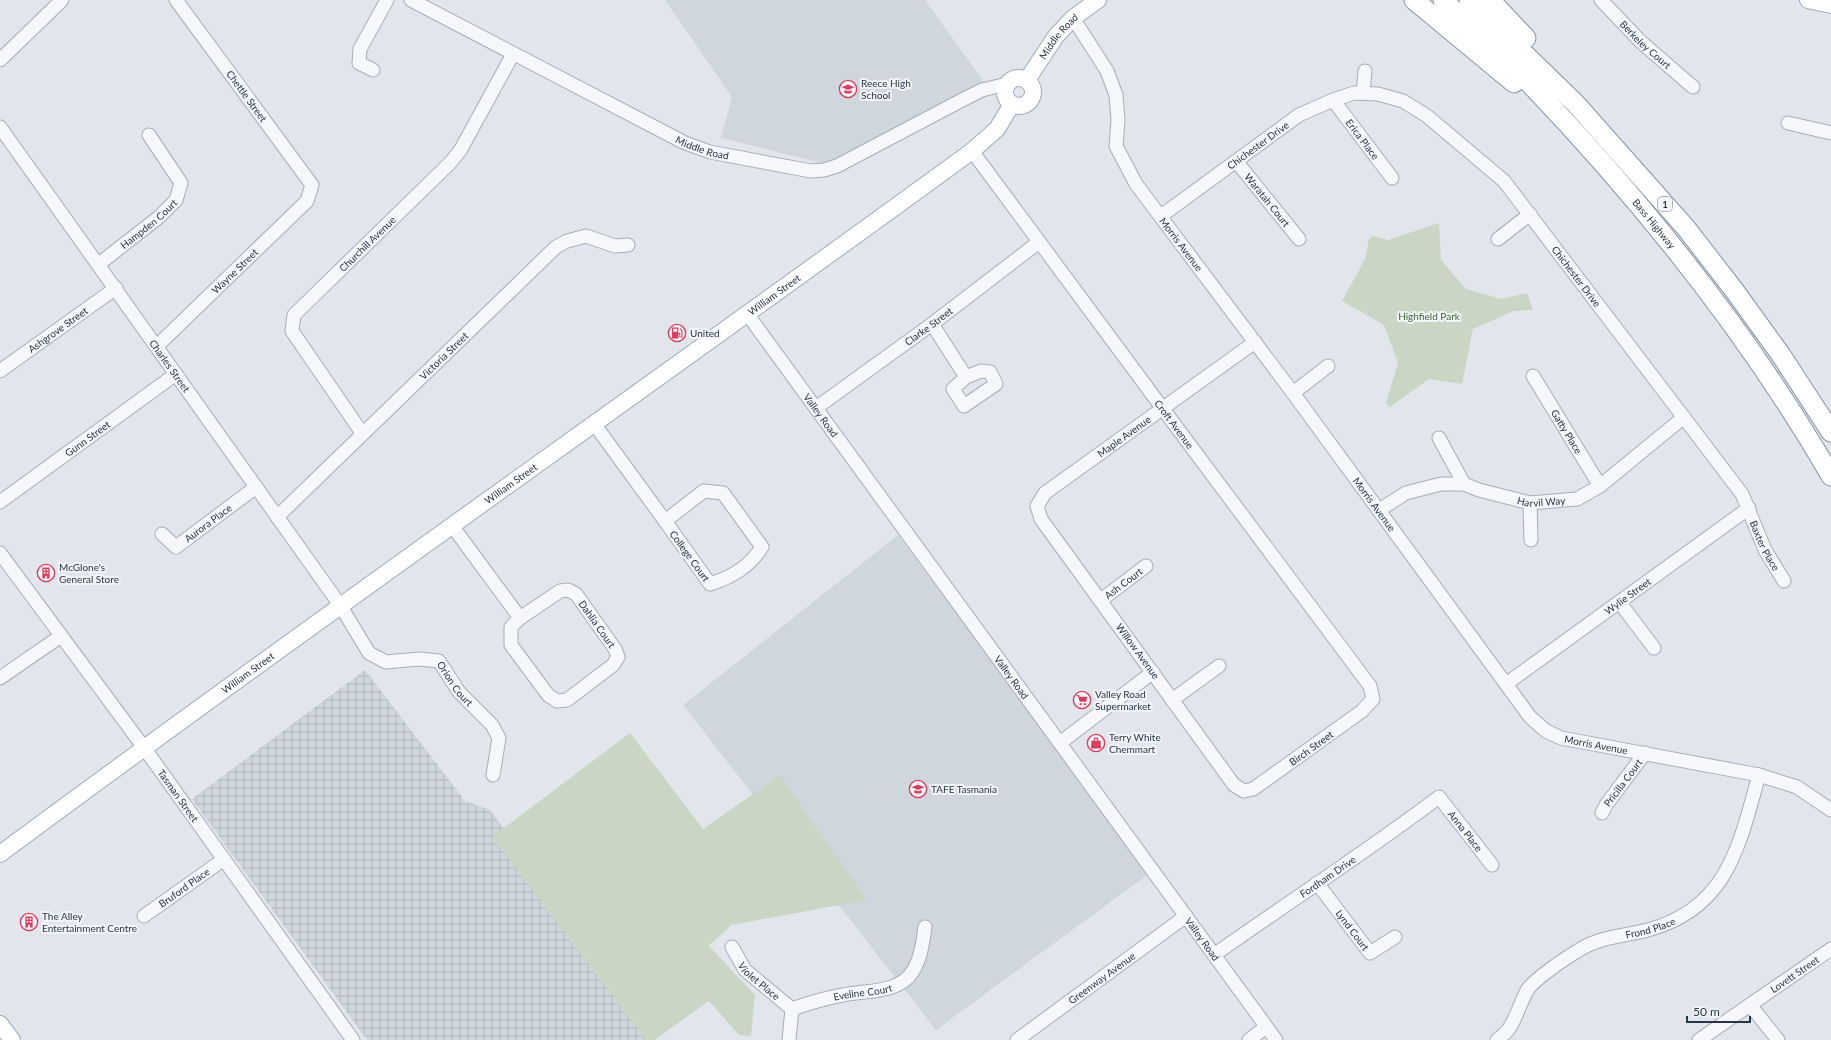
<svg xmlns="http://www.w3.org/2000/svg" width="1831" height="1040" viewBox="0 0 1831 1040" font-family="Lato,sans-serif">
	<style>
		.built { fill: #d0d6de }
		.industrial { fill: url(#industrial-grid) }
		.green { fill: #c9d6c3 }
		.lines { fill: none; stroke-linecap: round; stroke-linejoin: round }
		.minor-casing { stroke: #a6adb7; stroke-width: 15 }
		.major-casing { stroke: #a0abb9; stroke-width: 18 }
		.highway-casing { stroke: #8894a4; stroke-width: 21 }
		.minor { stroke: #f6f7fa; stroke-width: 13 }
		.major { stroke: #fff; stroke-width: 16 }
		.highway { stroke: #fff; stroke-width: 19 }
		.labels { text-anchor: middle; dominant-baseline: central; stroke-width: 4; stroke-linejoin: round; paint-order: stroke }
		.shield { fill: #f2f5f9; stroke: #656e7c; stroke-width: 1 }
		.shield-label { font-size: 9px; font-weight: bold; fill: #283446 }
		.street-label { font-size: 10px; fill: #283446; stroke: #f2f5f9 }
		.poi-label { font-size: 10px; fill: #283446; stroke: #f2f5f9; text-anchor: start }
		.park-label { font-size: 10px; fill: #3f6334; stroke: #f2f5f9 }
	</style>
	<defs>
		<pattern id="industrial-grid" width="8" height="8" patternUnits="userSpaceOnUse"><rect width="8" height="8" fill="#d0d6de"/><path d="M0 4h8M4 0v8" fill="none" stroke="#b3b8c0"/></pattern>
	</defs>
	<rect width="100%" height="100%" fill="#e2e6ec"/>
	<path class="built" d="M 665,0 L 925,0 L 984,82 L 825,164 L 721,138 L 732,97 Z
		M 898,535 L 1150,873 L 936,1030 L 683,705 Z"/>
	<path class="industrial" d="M 365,670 L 465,801 L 490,810 L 573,925 L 646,1040 L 367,1040 L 192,799 Z"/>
	<path class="green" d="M 1439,223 L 1441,260 L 1466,289 L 1501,299 L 1527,293 L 1533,310 L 1514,311 L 1473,329 L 1462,384 L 1429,379 L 1390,407 L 1386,403 L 1398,363 L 1384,325 L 1342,301 L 1365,259 L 1369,239 L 1373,236 L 1388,240 Z
		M 630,733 L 703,829 L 780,775 L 867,900 L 731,925 L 709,946 L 755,995 L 751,1036 L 739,1035 L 709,1001 L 654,1040 L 646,1040 L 492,837 Z"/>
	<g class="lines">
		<defs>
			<g id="minor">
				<path id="s1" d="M 411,0 L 685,143 L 710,152 L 811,171 L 824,170 L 837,166 L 966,98 L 982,90 L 1007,84"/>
				<path id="s2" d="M 1601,0 L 1641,42 L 1693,87"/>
				<path id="s3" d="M 1073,18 L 1107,71 L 1116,95 L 1118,120 L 1116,146 L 1136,184 L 1293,393 L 1530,717 L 1546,731 L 1561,738 L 1759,775 L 1797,787 L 1831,810"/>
				<path d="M 0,60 L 62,0"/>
				<path d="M 373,70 L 359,63 L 360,49 L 387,0"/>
				<path d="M 1363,93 L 1365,71"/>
				<path id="s4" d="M 1333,100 L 1392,178"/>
				<path d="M 1788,123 L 1831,133"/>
				<path id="s5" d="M 0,127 L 340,605 L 369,653 L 386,662 L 419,659 L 439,661 L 459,692 L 492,725 L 499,738 L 493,775"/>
				<path id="s6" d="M 972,151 L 1163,409 L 1370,686 L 1373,699 L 1362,711 L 1263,782 L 1253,789 L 1244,791 L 1234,785 L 1041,519 L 1037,506 L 1045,493 L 1255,342"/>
				<path id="s7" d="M 1236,161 L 1299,239"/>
				<path id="s8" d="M 1161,216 L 1299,115 L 1333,100 L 1354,93 L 1378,94 L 1403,101 L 1427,116 L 1504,181 L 1742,494 L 1765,550 L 1784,581"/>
				<path d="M 1498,239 L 1530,214"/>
				<path id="s9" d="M 99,264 L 159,217 L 176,200 L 181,183 L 149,135"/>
				<path id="s10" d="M 748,315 L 1276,1040"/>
				<path d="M 932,324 L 966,377 L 981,371 L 990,372 L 996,384 L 964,406 L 953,389 L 966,377"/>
				<path id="s11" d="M 157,346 L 307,201 L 312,185 L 176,0"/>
				<path id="s12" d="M 0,371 L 116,288"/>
				<path id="s13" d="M 1533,376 L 1600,486"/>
				<path d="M 1293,393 L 1328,366"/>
				<path id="s14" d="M 816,408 L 932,324 L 1039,242"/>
				<path d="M 595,425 L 665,521"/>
				<path id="s15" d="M 362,433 L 292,331 L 294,315 L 451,162 L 461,149 L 513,54"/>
				<path d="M 1439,438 L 1464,484"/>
				<path d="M 704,491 L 723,493 L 762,547 C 749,567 732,577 710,584 L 665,521 Z"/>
				<path id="s16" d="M 0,502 L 176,374"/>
				<path d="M 1530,503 L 1531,540"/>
				<path id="s17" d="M 1379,510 L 1406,493 L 1441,484 L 1464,484 L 1479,490 L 1530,503 L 1577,499 L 1600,486 L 1684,417"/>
				<path id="s18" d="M 277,517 L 556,247 L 567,241 L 586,236 L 615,246 L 628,245"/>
				<path id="s19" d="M 453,527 L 520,618 L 560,591 L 568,590 L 576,594 L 615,649 L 618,657 L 613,665 L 567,700 L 557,701 L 548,695 L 511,645 L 511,627 L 520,618"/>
				<path id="s20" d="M 162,534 L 176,547 L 256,487"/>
				<path id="s21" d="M 0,553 L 145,749 L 353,1040"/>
				<path id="s22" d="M 1101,600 L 1146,566"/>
				<path d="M 1620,603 L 1654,648"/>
				<path d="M 0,678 L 61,636"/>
				<path id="s23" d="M 1506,684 L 1749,508"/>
				<path d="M 1172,700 L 1219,666"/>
				<path d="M 1060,743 L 1153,672"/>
				<path id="s24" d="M 1602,813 L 1606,805 L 1645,753"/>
				<path id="s25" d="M 1317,883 L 1370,953 L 1395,937"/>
				<path id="s26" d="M 144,916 L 224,859"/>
				<path id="s27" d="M 732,947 L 745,970 L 792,1009"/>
				<path id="s28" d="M 1214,955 C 1289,902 1366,852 1439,797 L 1492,865"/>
				<path d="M 1750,1005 L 1778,1040"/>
				<path id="s29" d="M 789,1040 L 792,1009 C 809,1003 826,998 843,995 C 866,990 899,994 913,971 C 921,958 923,941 925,927"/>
				<path id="s30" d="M 1017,1040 L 1186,916"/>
				<path d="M 1249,1040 L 1266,1027"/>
				<path id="s31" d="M 1497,1040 C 1500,1037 1505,1034 1508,1030 C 1517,1018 1520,1002 1528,989 C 1535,979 1564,959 1576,952 C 1597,937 1624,936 1648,930 C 1728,908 1739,846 1759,775"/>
				<path id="s32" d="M 1699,1040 L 1831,949"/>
			</g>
			<g id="major">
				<path d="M 1808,0 L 1831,5"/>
				<circle cx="1019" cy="92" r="14"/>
				<path id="s33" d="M 1027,80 L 1056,36 L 1073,18 L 1098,0"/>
				<path id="s34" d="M 0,854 C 321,616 649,387 972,151 L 997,129 L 1012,104"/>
				<path d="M 0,1024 L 12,1040"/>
			</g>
			<g id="highway">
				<path d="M 1414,0 L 1514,83"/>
				<path id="s35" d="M 1443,0 C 1464,20 1487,40 1508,61 C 1631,187 1743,324 1831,476"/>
				<path d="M 1469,0 L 1576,104 L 1686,228 L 1734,290 L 1781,355 L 1831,432"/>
				<path d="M 1490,0 L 1526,38"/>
			</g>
		</defs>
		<use href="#minor" class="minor-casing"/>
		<use href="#major" class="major-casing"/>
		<use href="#highway" class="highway-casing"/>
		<use href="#minor" class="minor"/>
		<use href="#major" class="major"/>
		<use href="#highway" class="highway"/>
	</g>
	<defs>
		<symbol id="school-ring" viewBox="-11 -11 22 22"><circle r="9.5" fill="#f2f5f9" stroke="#db3e5d" stroke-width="1.5"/><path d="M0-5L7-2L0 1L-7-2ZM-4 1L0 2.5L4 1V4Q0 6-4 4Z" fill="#db3e5d"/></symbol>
		<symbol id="fuel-ring" viewBox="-11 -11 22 22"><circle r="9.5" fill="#f2f5f9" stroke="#db3e5d" stroke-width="1.5"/><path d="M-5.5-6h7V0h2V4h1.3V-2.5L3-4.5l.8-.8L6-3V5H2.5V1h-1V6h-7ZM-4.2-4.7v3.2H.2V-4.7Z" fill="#db3e5d"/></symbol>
		<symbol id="building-ring" viewBox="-11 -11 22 22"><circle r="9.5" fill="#f2f5f9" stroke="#db3e5d" stroke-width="1.5"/><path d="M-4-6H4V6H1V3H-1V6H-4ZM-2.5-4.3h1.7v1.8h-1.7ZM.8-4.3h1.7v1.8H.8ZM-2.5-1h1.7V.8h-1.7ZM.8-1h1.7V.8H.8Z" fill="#db3e5d"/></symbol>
		<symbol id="supermarket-ring" viewBox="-11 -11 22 22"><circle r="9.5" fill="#f2f5f9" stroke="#db3e5d" stroke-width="1.5"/><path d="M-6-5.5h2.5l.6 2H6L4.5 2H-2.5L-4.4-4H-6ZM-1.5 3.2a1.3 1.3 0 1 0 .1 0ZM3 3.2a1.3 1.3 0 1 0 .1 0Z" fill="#db3e5d"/></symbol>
		<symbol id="shop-ring" viewBox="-11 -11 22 22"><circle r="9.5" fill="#f2f5f9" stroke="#db3e5d" stroke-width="1.5"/><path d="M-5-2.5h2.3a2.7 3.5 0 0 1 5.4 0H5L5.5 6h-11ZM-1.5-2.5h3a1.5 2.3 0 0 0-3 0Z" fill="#db3e5d"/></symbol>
		<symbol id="university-ring" viewBox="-11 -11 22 22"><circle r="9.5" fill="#f2f5f9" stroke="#db3e5d" stroke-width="1.5"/><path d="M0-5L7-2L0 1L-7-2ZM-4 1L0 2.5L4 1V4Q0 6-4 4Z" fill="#db3e5d"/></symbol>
	</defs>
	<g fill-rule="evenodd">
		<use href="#school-ring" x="838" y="79" width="20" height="20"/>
		<use href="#fuel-ring" x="667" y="323" width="20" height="20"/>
		<use href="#building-ring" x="36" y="563" width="20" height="20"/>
		<use href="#supermarket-ring" x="1072" y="690" width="20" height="20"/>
		<use href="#shop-ring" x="1086" y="733" width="20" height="20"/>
		<use href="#university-ring" x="908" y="779" width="20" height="20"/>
		<use href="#building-ring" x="19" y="912" width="20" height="20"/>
	</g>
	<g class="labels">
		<rect class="shield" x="1658" y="197" width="14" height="14" rx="3"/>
		<g class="shield-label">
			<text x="1665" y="204">1</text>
		</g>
		<g class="street-label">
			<text stroke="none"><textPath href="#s33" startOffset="54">Middle Road</textPath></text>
			<text stroke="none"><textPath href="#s2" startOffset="63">Berkeley Court</textPath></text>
			<text transform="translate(247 96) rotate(54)">Chettle Street</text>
			<text stroke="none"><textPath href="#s4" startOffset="49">Erica Place</textPath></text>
			<text stroke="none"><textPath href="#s8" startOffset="120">Chichester Drive</textPath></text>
			<text stroke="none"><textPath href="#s1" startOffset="327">Middle Road</textPath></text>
			<text stroke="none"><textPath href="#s7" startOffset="50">Waratah Court</textPath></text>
			<text stroke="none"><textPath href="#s9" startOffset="64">Hampden Court</textPath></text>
			<text stroke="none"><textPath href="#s35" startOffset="308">Bass Highway</textPath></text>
			<text stroke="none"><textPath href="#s15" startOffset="242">Churchill Avenue</textPath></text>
			<text stroke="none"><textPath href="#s3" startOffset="258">Morris Avenue</textPath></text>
			<text stroke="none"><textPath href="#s11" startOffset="108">Wayne Street</textPath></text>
			<text stroke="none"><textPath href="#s8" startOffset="529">Chichester Drive</textPath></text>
			<text stroke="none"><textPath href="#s34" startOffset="955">William Street</textPath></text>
			<text stroke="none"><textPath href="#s14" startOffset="139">Clarke Street</textPath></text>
			<text stroke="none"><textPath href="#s12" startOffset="71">Ashgrove Street</textPath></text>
			<text stroke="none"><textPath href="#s18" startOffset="232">Victoria Street</textPath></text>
			<text stroke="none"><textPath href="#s5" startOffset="293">Charles Street</textPath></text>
			<text stroke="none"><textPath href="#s10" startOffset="124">Valley Road</textPath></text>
			<text stroke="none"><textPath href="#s6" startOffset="340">Croft Avenue</textPath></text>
			<text stroke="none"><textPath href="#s13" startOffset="65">Gatty Place</textPath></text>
			<text stroke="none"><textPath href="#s6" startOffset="1306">Maple Avenue</textPath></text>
			<text stroke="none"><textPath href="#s16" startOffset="108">Gunn Street</textPath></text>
			<text stroke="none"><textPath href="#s34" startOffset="631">William Street</textPath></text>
			<text stroke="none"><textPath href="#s17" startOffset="171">Harvil Way</textPath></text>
			<text stroke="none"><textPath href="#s3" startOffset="582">Morris Avenue</textPath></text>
			<text stroke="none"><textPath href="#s20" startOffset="59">Aurora Place</textPath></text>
			<text stroke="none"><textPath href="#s8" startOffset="859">Baxter Place</textPath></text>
			<text transform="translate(690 556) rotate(54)">College Court</text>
			<text stroke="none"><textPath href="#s22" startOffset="28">Ash Court</textPath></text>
			<text stroke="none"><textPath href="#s23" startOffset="150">Wylie Street</textPath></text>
			<text stroke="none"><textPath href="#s19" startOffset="215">Dahlia Court</textPath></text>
			<text transform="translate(1138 651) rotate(54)">Willow Avenue</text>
			<text stroke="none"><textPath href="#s34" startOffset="307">William Street</textPath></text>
			<text stroke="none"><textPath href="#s10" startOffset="448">Valley Road</textPath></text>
			<text stroke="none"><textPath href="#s5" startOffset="743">Orion Court</textPath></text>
			<text stroke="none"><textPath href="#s3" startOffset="919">Morris Avenue</textPath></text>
			<text transform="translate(1311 748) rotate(-36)">Birch Street</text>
			<text stroke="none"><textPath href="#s24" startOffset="37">Pricilla Court</textPath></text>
			<text stroke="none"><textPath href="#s21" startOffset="301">Tasman Street</textPath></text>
			<text stroke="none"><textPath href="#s28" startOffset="318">Anna Place</textPath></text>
			<text stroke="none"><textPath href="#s28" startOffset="138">Fordham Drive</textPath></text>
			<text stroke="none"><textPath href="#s26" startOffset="49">Bruford Place</textPath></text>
			<text stroke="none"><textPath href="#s31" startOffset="200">Frond Place</textPath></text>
			<text stroke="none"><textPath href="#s25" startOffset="59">Lynd Court</textPath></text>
			<text stroke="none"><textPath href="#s10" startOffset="772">Valley Road</textPath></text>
			<text stroke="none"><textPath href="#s32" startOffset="116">Lovett Street</textPath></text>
			<text stroke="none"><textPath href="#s30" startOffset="105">Greenway Avenue</textPath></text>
			<text stroke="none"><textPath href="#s27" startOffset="44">Violet Place</textPath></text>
			<text stroke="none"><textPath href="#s29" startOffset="104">Eveline Court</textPath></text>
		</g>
		<g class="poi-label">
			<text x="861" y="83">Reece High<tspan x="861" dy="12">School</tspan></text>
			<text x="690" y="333">United</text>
			<text x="59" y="567">McGlone's<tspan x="59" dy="12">General Store</tspan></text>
			<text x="1095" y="694">Valley Road<tspan x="1095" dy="12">Supermarket</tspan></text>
			<text x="1109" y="737">Terry White<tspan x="1109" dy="12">Chemmart</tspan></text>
			<text x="931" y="789">TAFE Tasmania</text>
			<text x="42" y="916">The Alley<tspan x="42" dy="12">Entertainment Centre</tspan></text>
		</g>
		<g class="park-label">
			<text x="1429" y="316">Highfield Park</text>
		</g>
	</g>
	<path d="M1687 1016v6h63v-6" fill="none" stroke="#283446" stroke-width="2"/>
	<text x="1693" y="1016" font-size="12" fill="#283446" stroke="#f2f5f9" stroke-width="3" paint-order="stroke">50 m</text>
</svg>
